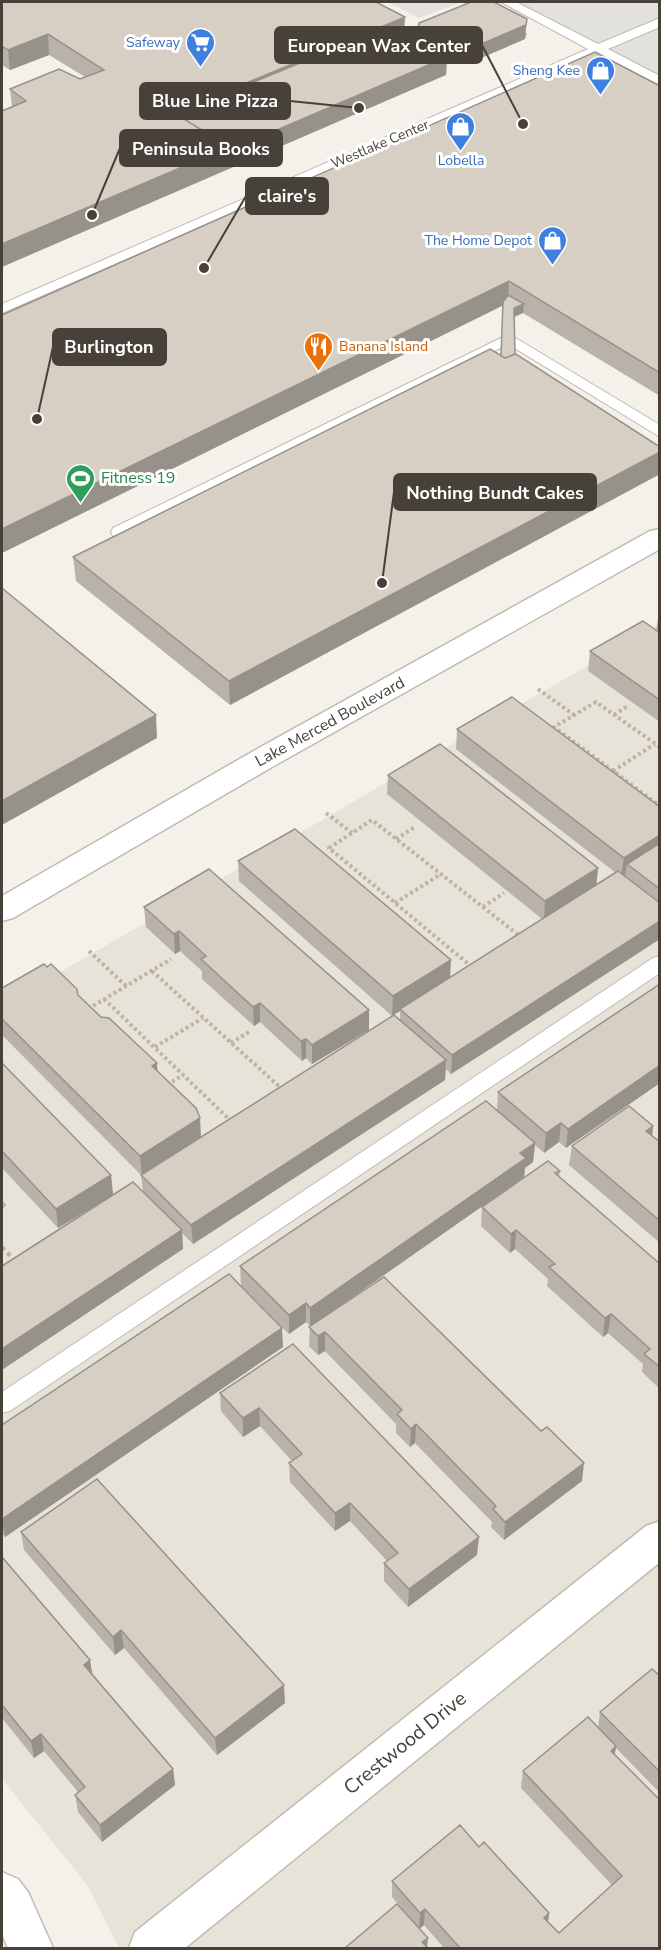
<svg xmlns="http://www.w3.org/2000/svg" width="661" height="1950" viewBox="0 0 661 1950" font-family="'Nunito Sans',sans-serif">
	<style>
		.residential { fill: #e7e3d9 }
		.parking { fill: #e3e1de }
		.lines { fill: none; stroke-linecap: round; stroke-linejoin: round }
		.service-casing { stroke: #c1bbb1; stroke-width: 2 }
		.minor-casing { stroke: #c1bbb1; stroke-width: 3 }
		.tertiary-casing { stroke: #c1bbb1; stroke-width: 3 }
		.path-far1 { stroke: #bfb4a0; stroke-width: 4; stroke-dasharray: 3 3; stroke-linecap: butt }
		.path { stroke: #bfb4a0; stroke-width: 4.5; stroke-dasharray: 4 4; stroke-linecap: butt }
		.service { fill: #fff; fill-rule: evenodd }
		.minor { fill: #fff; fill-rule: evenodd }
		.tertiary { fill: #fff; fill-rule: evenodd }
		.wall { fill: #b9b2a9 }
		.shaded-wall { fill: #969189 }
		.building { fill: #d7cfc4; stroke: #969189; stroke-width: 1.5 }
		.labels { text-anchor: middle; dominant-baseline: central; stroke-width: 6; stroke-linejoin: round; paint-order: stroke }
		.far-shop-label { font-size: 14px; fill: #366cbe; stroke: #fff; text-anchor: end }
		.far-street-label { font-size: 14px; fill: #474139; stroke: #fff }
		.far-food-label { font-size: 14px; fill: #c56008; stroke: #fff; text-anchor: start }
		.leisure-label { font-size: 16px; fill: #27864d; stroke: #fff; text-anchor: start }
		.street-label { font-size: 16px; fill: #474139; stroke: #fff }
		.near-street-label { font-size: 20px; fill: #474139; stroke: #fff }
		.leader { fill: none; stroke: #474139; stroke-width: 2 }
		.callout-dot { fill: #474139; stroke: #fff; stroke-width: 2 }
		.callout { fill: #474139; stroke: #474139; stroke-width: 2 }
		.callout-label { font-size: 18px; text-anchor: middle; font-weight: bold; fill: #fff }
	</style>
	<rect width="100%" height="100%" fill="#f4f1ea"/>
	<path class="residential" d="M 659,624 L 659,1948 L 119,1948 L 88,1886 L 2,1779 L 2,1006 Z"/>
	<path class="parking" d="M 388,2 L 462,2 L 419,18 Z
		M 507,2 L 659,2 L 659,80 L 599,49 Z"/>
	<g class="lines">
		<defs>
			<path id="service" d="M 501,2 L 516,2 L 598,44 L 660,18 L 660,27 L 608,49 L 660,76 L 660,85 L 598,54 L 2,313 L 2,304 L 588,49 Z
				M 509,334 L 660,425 L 660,437 L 508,344 L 125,536 L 113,536 L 111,532 L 113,528 Z
				M 660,956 L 660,973 L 10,1411 L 2,1413 L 2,1392 L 653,958 Z"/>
			<path id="minor" d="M 660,1521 L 660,1562 L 185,1948 L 129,1948 L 135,1932 L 646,1526 Z
				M 2,1872 L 18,1879 L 28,1892 L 53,1948 L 8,1948 L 2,1934 Z"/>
			<path id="tertiary" d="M 660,529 L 660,549 L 272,767 L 13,918 L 2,921 L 2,896 L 250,753 L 650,531 Z"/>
		</defs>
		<use href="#service" class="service-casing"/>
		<use href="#minor" class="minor-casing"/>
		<use href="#tertiary" class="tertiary-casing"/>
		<path class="path-far1" d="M 538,689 L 574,715
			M 614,715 L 628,706
			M 660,747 L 596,702 L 554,727 L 660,806
			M 613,771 L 655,744
			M 326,813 L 352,833
			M 396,839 L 415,827
			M 395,903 L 441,874
			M 483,907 L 504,893
			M 89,951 L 126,986
			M 472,967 L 329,848 L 372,820 L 521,937
			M 152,971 L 282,1089
			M 104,999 L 231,1121
			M 88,1009 L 171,959
			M 231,1043 L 249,1032
			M 155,1047 L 203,1018
			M 167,1085 L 183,1075"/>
		<path class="path" d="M 2,1206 L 6,1203
			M 2,1247 L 16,1262"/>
		<use href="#service" class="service"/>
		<use href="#minor" class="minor"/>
		<use href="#tertiary" class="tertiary"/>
	</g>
	<path class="wall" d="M 2,2 L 405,33 L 417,40 L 418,29 L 527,33 L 525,39 L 467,64 L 453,63 L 447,60 L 446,75 L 6,109 L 12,107 L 10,89 L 80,79 L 85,77 L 49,55 L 10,70 L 2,65 Z
		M 660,86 L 660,396 L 523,313 L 514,316 L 515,354 L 660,447 L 660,474 L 230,705 L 76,581 L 73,557 L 501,356 L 503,305 L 2,553 L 2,315 Z
		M 660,611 L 660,722 L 588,671 L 590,651 L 656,631 L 659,612 Z
		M 457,729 L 660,807 L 660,939 L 451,1074 L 446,1069 L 445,1080 L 193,1244 L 182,1233 L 183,1249 L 143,1191 L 141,1175 L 2,1035 L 2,988 L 78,995 L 101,1017 L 157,1063 L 157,1071 L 201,1137 L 400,1020 L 400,1011 L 392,1016 L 239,881 L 238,861 L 450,977 L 542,919 L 387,794 L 388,775 L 598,868 L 596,885 L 616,873 L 456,749 Z
		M 144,907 L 369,1030 L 312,1064 L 306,1058 L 302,1061 L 260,1022 L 254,1026 L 202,979 L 202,971 L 180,951 L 175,954 L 146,927 Z
		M 660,984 L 566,1148 L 559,1142 L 544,1153 L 535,1145 L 533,1162 L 525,1168 L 524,1177 L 325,1316 L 582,1481 L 504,1540 L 491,1527 L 492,1522 L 415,1443 L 410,1447 L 396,1433 L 396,1424 L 325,1351 L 318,1355 L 309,1346 L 310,1326 L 306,1322 L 289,1334 L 241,1286 L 240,1266 L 497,1110 L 498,1092 Z
		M 2,1063 L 111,1175 L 113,1195 L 58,1228 L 3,1169 L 2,1169 Z
		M 653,1126 L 652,1136 L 660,1142 L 660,1243 L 569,1165 L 572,1146 Z
		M 560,1171 L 559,1177 L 660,1264 L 660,1389 L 642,1372 L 643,1364 L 608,1333 L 603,1337 L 547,1286 L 548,1279 L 515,1249 L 510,1253 L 481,1226 L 482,1207 Z
		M 293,1344 L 477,1555 L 408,1607 L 384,1581 L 384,1563 L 387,1561 L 350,1521 L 335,1531 L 290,1482 L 289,1463 L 292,1461 L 260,1426 L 243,1437 L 221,1411 L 220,1393 Z
		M 283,1347 L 5,1537 L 2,1533 L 2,1425 Z
		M 21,1532 L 285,1703 L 217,1755 L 124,1648 L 115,1655 L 24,1550 Z
		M 2,1557 L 92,1674 L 173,1769 L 175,1785 L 102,1842 L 78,1812 L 75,1795 L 78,1792 L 44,1751 L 34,1758 L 2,1718 Z
		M 660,1676 L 660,1793 L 616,1748 L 615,1754 L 660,1948 L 444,1948 L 424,1925 L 419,1929 L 392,1897 L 392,1881 L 479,1847 L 549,1913 L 548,1922 L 559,1933 L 612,1885 L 521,1788 L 523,1771 L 598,1727 L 600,1712 Z"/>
	<path class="shaded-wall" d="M 405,17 L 404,38 L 192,127 L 174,113 Z
		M 527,19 L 525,39 L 467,64 L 467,50 Z
		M 48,34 L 49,55 L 10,70 L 8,50 Z
		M 447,57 L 446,75 L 2,267 L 2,244 L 229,147 Z
		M 509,281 L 508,303 L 2,553 L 2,529 Z
		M 524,304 L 523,313 L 514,317 L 514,308 Z
		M 660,452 L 660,474 L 230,705 L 229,681 Z
		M 156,715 L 157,738 L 2,825 L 2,801 Z
		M 660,835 L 660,853 L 627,864 L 625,875 L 621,877 L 624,858 Z
		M 598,868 L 596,888 L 544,920 L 545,901 Z
		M 660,921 L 660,939 L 451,1074 L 452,1055 Z
		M 179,931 L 180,951 L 175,954 L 174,934 Z
		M 451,960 L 450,980 L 400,1009 L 400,1011 L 392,1016 L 393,996 Z
		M 260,1003 L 260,1022 L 254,1026 L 253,1007 Z
		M 369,1010 L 369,1030 L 312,1064 L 312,1045 Z
		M 306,1039 L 306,1058 L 302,1061 L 301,1041 Z
		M 446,1060 L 445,1080 L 193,1244 L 191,1225 Z
		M 157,1063 L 158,1083 L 152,1066 Z
		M 660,1065 L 660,1083 L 566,1148 L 568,1129 Z
		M 200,1118 L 201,1138 L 142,1175 L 140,1156 Z
		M 561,1123 L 559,1142 L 544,1153 L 546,1133 Z
		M 653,1126 L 651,1146 L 646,1131 Z
		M 535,1143 L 533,1162 L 525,1168 L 524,1177 L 310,1327 L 310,1308 Z
		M 111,1175 L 113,1195 L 58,1228 L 56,1209 Z
		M 182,1230 L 183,1249 L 2,1370 L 2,1349 Z
		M 516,1230 L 515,1249 L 510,1253 L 511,1234 Z
		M 306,1303 L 306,1322 L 289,1334 L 289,1315 Z
		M 611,1314 L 608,1333 L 603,1337 L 605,1318 Z
		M 282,1328 L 283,1347 L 5,1537 L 2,1519 Z
		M 325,1332 L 325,1351 L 318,1355 L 318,1336 Z
		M 259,1408 L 260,1426 L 243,1437 L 243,1418 Z
		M 416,1424 L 415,1443 L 410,1447 L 411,1429 Z
		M 584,1463 L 582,1481 L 504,1540 L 505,1522 Z
		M 350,1503 L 350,1521 L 335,1531 L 335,1513 Z
		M 479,1537 L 477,1555 L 408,1607 L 409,1589 Z
		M 121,1630 L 124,1648 L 115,1655 L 113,1637 Z
		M 90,1660 L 93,1678 L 84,1665 Z
		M 284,1685 L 285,1703 L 217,1755 L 215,1738 Z
		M 41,1734 L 44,1751 L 34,1758 L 31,1741 Z
		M 616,1746 L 613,1764 L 611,1751 Z
		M 173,1769 L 175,1785 L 102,1842 L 100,1825 Z
		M 425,1909 L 424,1925 L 419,1929 L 420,1913 Z
		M 549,1913 L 547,1930 L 544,1918 Z
		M 428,1938 L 427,1948 L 422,1942 Z"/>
	<path class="building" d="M 2,2 L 376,2 L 405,17 L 174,113 L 229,147 L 2,244 L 2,111 L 26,101 L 10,89 L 59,69 L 80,79 L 104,70 L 48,34 L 8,50 L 2,46 Z
		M 471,2 L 494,2 L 527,19 L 526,25 L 467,50 L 454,49 L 418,29 L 419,23 Z
		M 390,26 L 447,57 L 230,150 L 229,147 L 176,114 Z
		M 595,52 L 660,86 L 660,373 L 509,281 L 2,529 L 2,315 Z
		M 508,295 L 524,304 L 514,308 L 515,354 L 505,358 L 501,356 L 503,302 Z
		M 490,349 L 505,358 L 516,354 L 660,447 L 660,452 L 229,681 L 73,557 Z
		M 2,588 L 156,715 L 2,801 Z
		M 643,621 L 660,633 L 660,700 L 590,651 Z
		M 512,697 L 660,807 L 660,835 L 624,858 L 457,729 Z
		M 440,744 L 598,868 L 545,901 L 388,775 Z
		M 295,829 L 451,960 L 393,996 L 238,861 Z
		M 660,843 L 660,889 L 627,864 Z
		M 209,869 L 369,1010 L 312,1045 L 306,1039 L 301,1041 L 260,1003 L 253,1007 L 201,959 L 206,956 L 179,931 L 174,934 L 144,907 Z
		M 618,871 L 660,903 L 660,921 L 452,1055 L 400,1009 Z
		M 44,964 L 47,967 L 51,964 L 77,989 L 78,995 L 101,1017 L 109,1018 L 157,1063 L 152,1066 L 196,1108 L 200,1118 L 140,1156 L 2,1019 L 2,988 Z
		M 660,984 L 660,1065 L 568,1129 L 561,1123 L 546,1133 L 498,1092 Z
		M 394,1015 L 446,1060 L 191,1225 L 141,1175 Z
		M 2,1063 L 111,1175 L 56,1209 L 2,1151 Z
		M 486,1101 L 535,1143 L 520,1153 L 526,1158 L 310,1308 L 306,1303 L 289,1315 L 240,1266 Z
		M 629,1106 L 653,1126 L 646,1131 L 660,1142 L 660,1221 L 572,1146 Z
		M 548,1161 L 560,1171 L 555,1173 L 660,1264 L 660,1367 L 644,1354 L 650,1349 L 611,1314 L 605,1318 L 549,1267 L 555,1264 L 516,1230 L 511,1234 L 482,1207 Z
		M 133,1182 L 182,1230 L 2,1349 L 2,1266 Z
		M 229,1274 L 282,1328 L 2,1519 L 2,1425 Z
		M 384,1277 L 541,1431 L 547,1427 L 584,1463 L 505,1522 L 493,1509 L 496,1506 L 416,1424 L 411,1429 L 397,1414 L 402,1410 L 325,1332 L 318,1336 L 309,1327 Z
		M 293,1344 L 479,1537 L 409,1589 L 384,1563 L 398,1553 L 350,1503 L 335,1513 L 289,1463 L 302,1454 L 259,1408 L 243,1418 L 220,1393 Z
		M 97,1479 L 284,1685 L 215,1738 L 121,1630 L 113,1637 L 21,1532 Z
		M 2,1557 L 90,1660 L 84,1665 L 173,1769 L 100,1825 L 75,1795 L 85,1787 L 41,1734 L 31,1741 L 2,1705 Z
		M 652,1669 L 660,1676 L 660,1772 L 600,1712 Z
		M 588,1717 L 616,1746 L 611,1751 L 660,1800 L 660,1948 L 460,1948 L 425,1909 L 420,1913 L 392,1881 L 460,1825 L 479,1847 L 484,1842 L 549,1913 L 544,1918 L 559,1933 L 622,1876 L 523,1771 Z
		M 397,1904 L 428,1938 L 422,1942 L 428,1948 L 345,1948 Z"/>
	<defs>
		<symbol id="supermarket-pin" viewBox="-11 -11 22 30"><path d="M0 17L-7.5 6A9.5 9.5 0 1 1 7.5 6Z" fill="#3f7fe0" stroke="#fff"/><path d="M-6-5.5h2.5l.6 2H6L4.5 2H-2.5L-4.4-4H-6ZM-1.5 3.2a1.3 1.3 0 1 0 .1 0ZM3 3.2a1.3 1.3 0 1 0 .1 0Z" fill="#fff"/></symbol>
		<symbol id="shop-pin" viewBox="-11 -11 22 30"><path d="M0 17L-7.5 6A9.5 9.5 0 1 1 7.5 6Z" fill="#3f7fe0" stroke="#fff"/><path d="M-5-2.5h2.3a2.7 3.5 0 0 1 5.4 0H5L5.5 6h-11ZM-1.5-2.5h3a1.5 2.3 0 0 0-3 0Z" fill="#fff"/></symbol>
		<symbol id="restaurant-pin" viewBox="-11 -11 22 30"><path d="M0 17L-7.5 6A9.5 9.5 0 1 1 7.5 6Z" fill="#e8710a" stroke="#fff"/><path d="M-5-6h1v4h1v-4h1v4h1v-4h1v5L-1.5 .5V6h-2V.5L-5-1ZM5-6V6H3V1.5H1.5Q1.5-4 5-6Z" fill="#fff"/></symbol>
		<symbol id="stadium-pin" viewBox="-11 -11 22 30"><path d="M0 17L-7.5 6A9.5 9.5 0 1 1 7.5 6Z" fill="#2e9e5b" stroke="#fff"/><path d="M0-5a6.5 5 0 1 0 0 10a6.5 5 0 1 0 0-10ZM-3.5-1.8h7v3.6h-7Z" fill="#fff"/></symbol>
	</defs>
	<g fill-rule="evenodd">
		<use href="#supermarket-pin" x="184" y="26" width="33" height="45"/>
		<use href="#shop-pin" x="584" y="54" width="33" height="45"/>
		<use href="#shop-pin" x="444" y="110" width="33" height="45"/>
		<use href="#shop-pin" x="536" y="224" width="33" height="45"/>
		<use href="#restaurant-pin" x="302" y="330" width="33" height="45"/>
		<use href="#stadium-pin" x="64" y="462" width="33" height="45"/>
	</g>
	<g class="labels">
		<g class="far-shop-label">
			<text x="180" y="42">Safeway</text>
			<text x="580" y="70">Sheng Kee</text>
			<text x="461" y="160" text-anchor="middle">Lobella</text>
			<text x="532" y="240">The Home Depot</text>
		</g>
		<g class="far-street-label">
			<text transform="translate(380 144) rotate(-23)">Westlake Center</text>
		</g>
		<g class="far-food-label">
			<text x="339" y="346">Banana Island</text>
		</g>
		<g class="leisure-label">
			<text x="101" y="478">Fitness 19</text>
		</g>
		<g class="street-label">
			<text transform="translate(330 722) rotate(-29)">Lake Merced Boulevard</text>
		</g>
		<g class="near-street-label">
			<text transform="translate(405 1743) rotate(-39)">Crestwood Drive</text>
		</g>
	</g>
	<path class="leader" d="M523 124L482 45M359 108L290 101M92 215L120 148M204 268L246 196M37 419L53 347M382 583L394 492"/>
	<g class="callout-dot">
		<circle cx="523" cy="124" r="6"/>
		<circle cx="359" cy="108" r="6"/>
		<circle cx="92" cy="215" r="6"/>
		<circle cx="204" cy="268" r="6"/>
		<circle cx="37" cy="419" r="6"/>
		<circle cx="382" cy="583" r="6"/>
	</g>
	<g class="callout">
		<rect x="275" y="27" width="207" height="36" rx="6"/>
		<rect x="140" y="83" width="150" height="36" rx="6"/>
		<rect x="120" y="130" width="162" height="36" rx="6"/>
		<rect x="246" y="178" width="82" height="36" rx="6"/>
		<rect x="53" y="329" width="113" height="36" rx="6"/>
		<rect x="394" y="474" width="202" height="36" rx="6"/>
	</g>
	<g class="callout-label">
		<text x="379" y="52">European Wax Center</text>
		<text x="215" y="107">Blue Line Pizza</text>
		<text x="201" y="155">Peninsula Books</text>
		<text x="287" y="202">claire's</text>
		<text x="109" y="353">Burlington</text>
		<text x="495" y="499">Nothing Bundt Cakes</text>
	</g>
	<rect width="661" height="1950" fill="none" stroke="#474139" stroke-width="6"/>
</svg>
